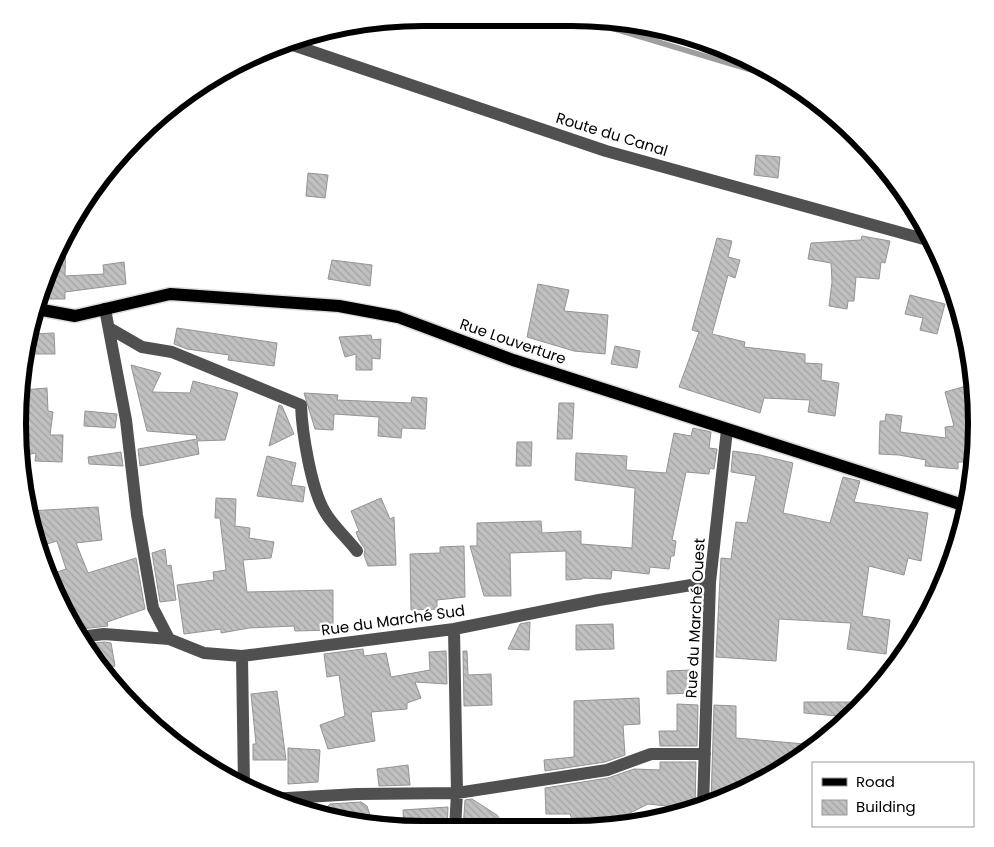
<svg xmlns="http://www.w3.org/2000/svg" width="994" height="847" viewBox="0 0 994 847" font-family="Poppins,sans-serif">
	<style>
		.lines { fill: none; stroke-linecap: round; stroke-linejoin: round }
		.stream { stroke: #9e9e9e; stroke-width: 5.5 }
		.building { fill: url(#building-back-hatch); stroke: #949494 }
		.major-casing { stroke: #dbdbdb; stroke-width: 15 }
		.minor { stroke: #505050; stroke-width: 12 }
		.major { stroke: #000; stroke-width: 12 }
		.labels { text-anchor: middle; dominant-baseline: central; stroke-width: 4.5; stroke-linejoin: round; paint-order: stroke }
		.street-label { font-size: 15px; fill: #000; stroke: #fff }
		.rim { fill: none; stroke: #000; stroke-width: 6 }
	</style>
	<defs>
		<pattern id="building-back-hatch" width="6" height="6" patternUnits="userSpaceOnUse" patternTransform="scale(1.25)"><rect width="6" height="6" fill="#c0c0c0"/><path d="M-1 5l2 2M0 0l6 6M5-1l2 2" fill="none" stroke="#a3a3a3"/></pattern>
	</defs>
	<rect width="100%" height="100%" fill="#fff"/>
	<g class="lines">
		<path class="stream" d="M 585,20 L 781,79"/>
	</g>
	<path class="building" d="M 756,155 L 780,157 L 778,178 L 754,175 Z
		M 308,173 L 328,175 L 325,198 L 306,196 Z
		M 66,235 L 65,276 L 104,274 L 103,265 L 124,262 L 126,284 L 65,292 L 65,299 L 40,299 L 48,268 Z
		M 862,236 L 890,241 L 885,263 L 881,262 L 879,279 L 856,277 L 854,301 L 848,301 L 847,309 L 829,306 L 832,282 L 831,263 L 808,259 L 811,243 L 861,240 Z
		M 717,238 L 732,241 L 728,257 L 740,260 L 735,278 L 728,275 L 712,334 L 745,342 L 744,347 L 805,354 L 805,363 L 822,364 L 821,380 L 839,383 L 835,416 L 808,412 L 810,400 L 764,398 L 760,413 L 679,387 L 699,332 L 692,330 Z
		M 332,260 L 372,265 L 370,286 L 328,279 Z
		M 538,284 L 569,290 L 564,311 L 608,315 L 605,354 L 574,351 L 527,337 Z
		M 910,295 L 945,304 L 937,334 L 920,330 L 923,318 L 905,314 Z
		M 177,328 L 277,343 L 274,366 L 228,360 L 229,355 L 187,349 L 174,344 Z
		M 54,333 L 55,354 L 25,354 L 31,334 Z
		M 371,335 L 372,340 L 381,339 L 380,359 L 372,358 L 372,370 L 356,370 L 356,354 L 345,357 L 339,337 Z
		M 615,346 L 640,351 L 637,368 L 611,364 Z
		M 131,365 L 161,373 L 152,392 L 190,393 L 193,381 L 238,393 L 225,440 L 197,441 L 199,454 L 140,466 L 138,449 L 197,439 L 196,435 L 147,431 Z
		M 973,384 L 976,450 L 974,462 L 958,462 L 958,469 L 925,466 L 926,460 L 899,455 L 879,454 L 880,421 L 885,421 L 886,414 L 902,416 L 900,432 L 946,438 L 945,427 L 954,426 L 945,392 Z
		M 47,388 L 48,411 L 53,412 L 50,435 L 63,435 L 62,462 L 35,461 L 36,453 L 21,456 L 22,390 Z
		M 304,393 L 338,395 L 337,400 L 411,403 L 412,397 L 427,398 L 425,429 L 402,428 L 401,438 L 378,436 L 379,417 L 334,414 L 333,430 L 315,429 Z
		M 559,403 L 574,403 L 572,439 L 557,439 Z
		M 279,405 L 282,406 L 294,434 L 269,446 Z
		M 85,411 L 117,414 L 115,428 L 84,426 Z
		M 693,428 L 711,432 L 709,448 L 717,449 L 714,469 L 710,468 L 709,474 L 686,472 L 672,540 L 676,541 L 674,556 L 671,556 L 669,569 L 650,567 L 649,574 L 612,570 L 611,579 L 582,578 L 582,579 L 566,580 L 566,551 L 510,553 L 511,596 L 484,596 L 470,546 L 477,546 L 477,523 L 541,521 L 542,533 L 581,531 L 581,544 L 632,548 L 635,488 L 575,480 L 576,453 L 627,456 L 626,470 L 666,473 L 674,433 L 691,436 Z
		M 517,442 L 532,442 L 531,466 L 516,466 Z
		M 733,451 L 760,455 L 793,463 L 783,513 L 830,523 L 843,477 L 860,481 L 854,502 L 928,513 L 921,561 L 908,558 L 904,575 L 869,566 L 862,616 L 890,620 L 886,654 L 847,649 L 851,623 L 779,619 L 776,661 L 716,657 L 721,558 L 731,559 L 736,522 L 747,523 L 756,476 L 731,472 Z
		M 121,452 L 123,466 L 89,464 L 88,457 Z
		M 267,456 L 296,463 L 291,485 L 305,487 L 303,502 L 257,496 Z
		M 216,498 L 236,499 L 235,526 L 250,528 L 249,538 L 274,542 L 271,558 L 243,560 L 247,592 L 333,590 L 333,630 L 295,631 L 294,626 L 249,628 L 221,633 L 221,629 L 184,634 L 177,585 L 214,580 L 213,572 L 226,570 L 220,518 L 215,518 Z
		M 381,498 L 390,519 L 394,517 L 396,565 L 368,566 L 364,555 L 365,549 L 359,540 L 356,532 L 359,531 L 351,511 Z
		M 98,507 L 102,540 L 76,543 L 88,573 L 136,558 L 145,609 L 107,622 L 108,626 L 81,629 L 69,597 L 62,600 L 49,575 L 66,569 L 57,541 L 37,547 L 29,511 Z
		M 464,546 L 465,597 L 437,600 L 437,609 L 411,610 L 410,554 L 440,553 L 440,547 Z
		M 165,549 L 167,566 L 171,565 L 176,600 L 160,602 L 152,553 Z
		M 530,622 L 529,650 L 508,649 L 520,624 Z
		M 613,624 L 614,649 L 576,650 L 576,625 Z
		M 104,642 L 111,643 L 115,666 L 102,669 L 87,650 L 86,644 Z
		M 363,649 L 364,656 L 386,653 L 391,677 L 430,670 L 429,652 L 446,651 L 447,684 L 415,682 L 421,698 L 407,703 L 407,709 L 371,712 L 375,741 L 328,749 L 320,725 L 345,716 L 339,675 L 327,677 L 324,654 Z
		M 463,651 L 467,651 L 468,675 L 491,674 L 492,705 L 464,706 Z
		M 691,670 L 691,693 L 667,694 L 667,671 Z
		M 277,691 L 286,760 L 253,760 L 253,744 L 256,744 L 251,694 Z
		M 639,698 L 640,724 L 623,725 L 625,755 L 605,762 L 545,771 L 544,760 L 574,757 L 574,701 Z
		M 804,702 L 863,702 L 849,717 L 804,713 Z
		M 677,704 L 698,705 L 697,746 L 660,746 L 659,731 L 677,731 Z
		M 714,705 L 736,706 L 736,738 L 816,745 L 774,775 L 711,803 Z
		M 288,748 L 320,750 L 318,782 L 288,784 Z
		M 660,762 L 696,762 L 695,809 L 648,804 L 626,815 L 629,822 L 597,829 L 587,829 L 589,820 L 574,825 L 570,814 L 546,814 L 545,788 L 608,778 L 634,769 L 660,770 Z
		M 408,765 L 410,785 L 379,786 L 377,769 Z
		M 472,799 L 497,815 L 507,829 L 463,829 L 465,800 Z
		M 361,802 L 367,806 L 373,824 L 344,822 L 320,814 L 330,804 Z
		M 448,807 L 447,829 L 404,828 L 403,810 Z"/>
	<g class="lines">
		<defs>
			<path id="major" d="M 37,309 L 75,316 L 170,294 L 339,306 L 398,317 L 513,360 L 966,506"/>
		</defs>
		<use href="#major" class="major-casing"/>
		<path class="minor" d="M 287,43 L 606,151 L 931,241
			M 105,309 L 126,420 L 137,515 L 153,608 L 169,639
			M 109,328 L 142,347 L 172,352 L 301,405 C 302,432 311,489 325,512 C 333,526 347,538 357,551
			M 454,629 L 457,793 L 455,829
			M 80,637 L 104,634 L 169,639 L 204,653 L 242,656 L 454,629 L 599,600 L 710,582
			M 242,656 L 244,786
			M 270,799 L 357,794 L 457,793 L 607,770 L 651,754 L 705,754
			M 703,807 L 710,582 L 727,430"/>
		<use href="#major" class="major"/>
	</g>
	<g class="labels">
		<g class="street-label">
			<text transform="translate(612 134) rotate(17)">Route du Canal</text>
			<text transform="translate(513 341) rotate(19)">Rue Louverture</text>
			<text transform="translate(695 618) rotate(-87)">Rue du Marché Ouest</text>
			<text transform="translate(393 620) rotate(-8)">Rue du Marché Sud</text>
		</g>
	</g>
	<path d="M0 0H994V847H0ZM423 26H571A397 397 0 0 1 968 423V424A397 397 0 0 1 571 821H423A397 397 0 0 1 26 424V423A397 397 0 0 1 423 26Z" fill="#fff" fill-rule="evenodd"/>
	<path class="rim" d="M423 26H571A397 397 0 0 1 968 423V424A397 397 0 0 1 571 821H423A397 397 0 0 1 26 424V423A397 397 0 0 1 423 26Z"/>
	<rect x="812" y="762" width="162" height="65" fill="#ffffff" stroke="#999999"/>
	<rect x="822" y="778" width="25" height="8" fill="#000000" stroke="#999999"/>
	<text x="856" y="787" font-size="15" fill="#000000">Road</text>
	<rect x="822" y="800" width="25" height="15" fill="url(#building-back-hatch)" stroke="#999999"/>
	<text x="856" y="812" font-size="15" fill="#000000">Building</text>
</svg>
